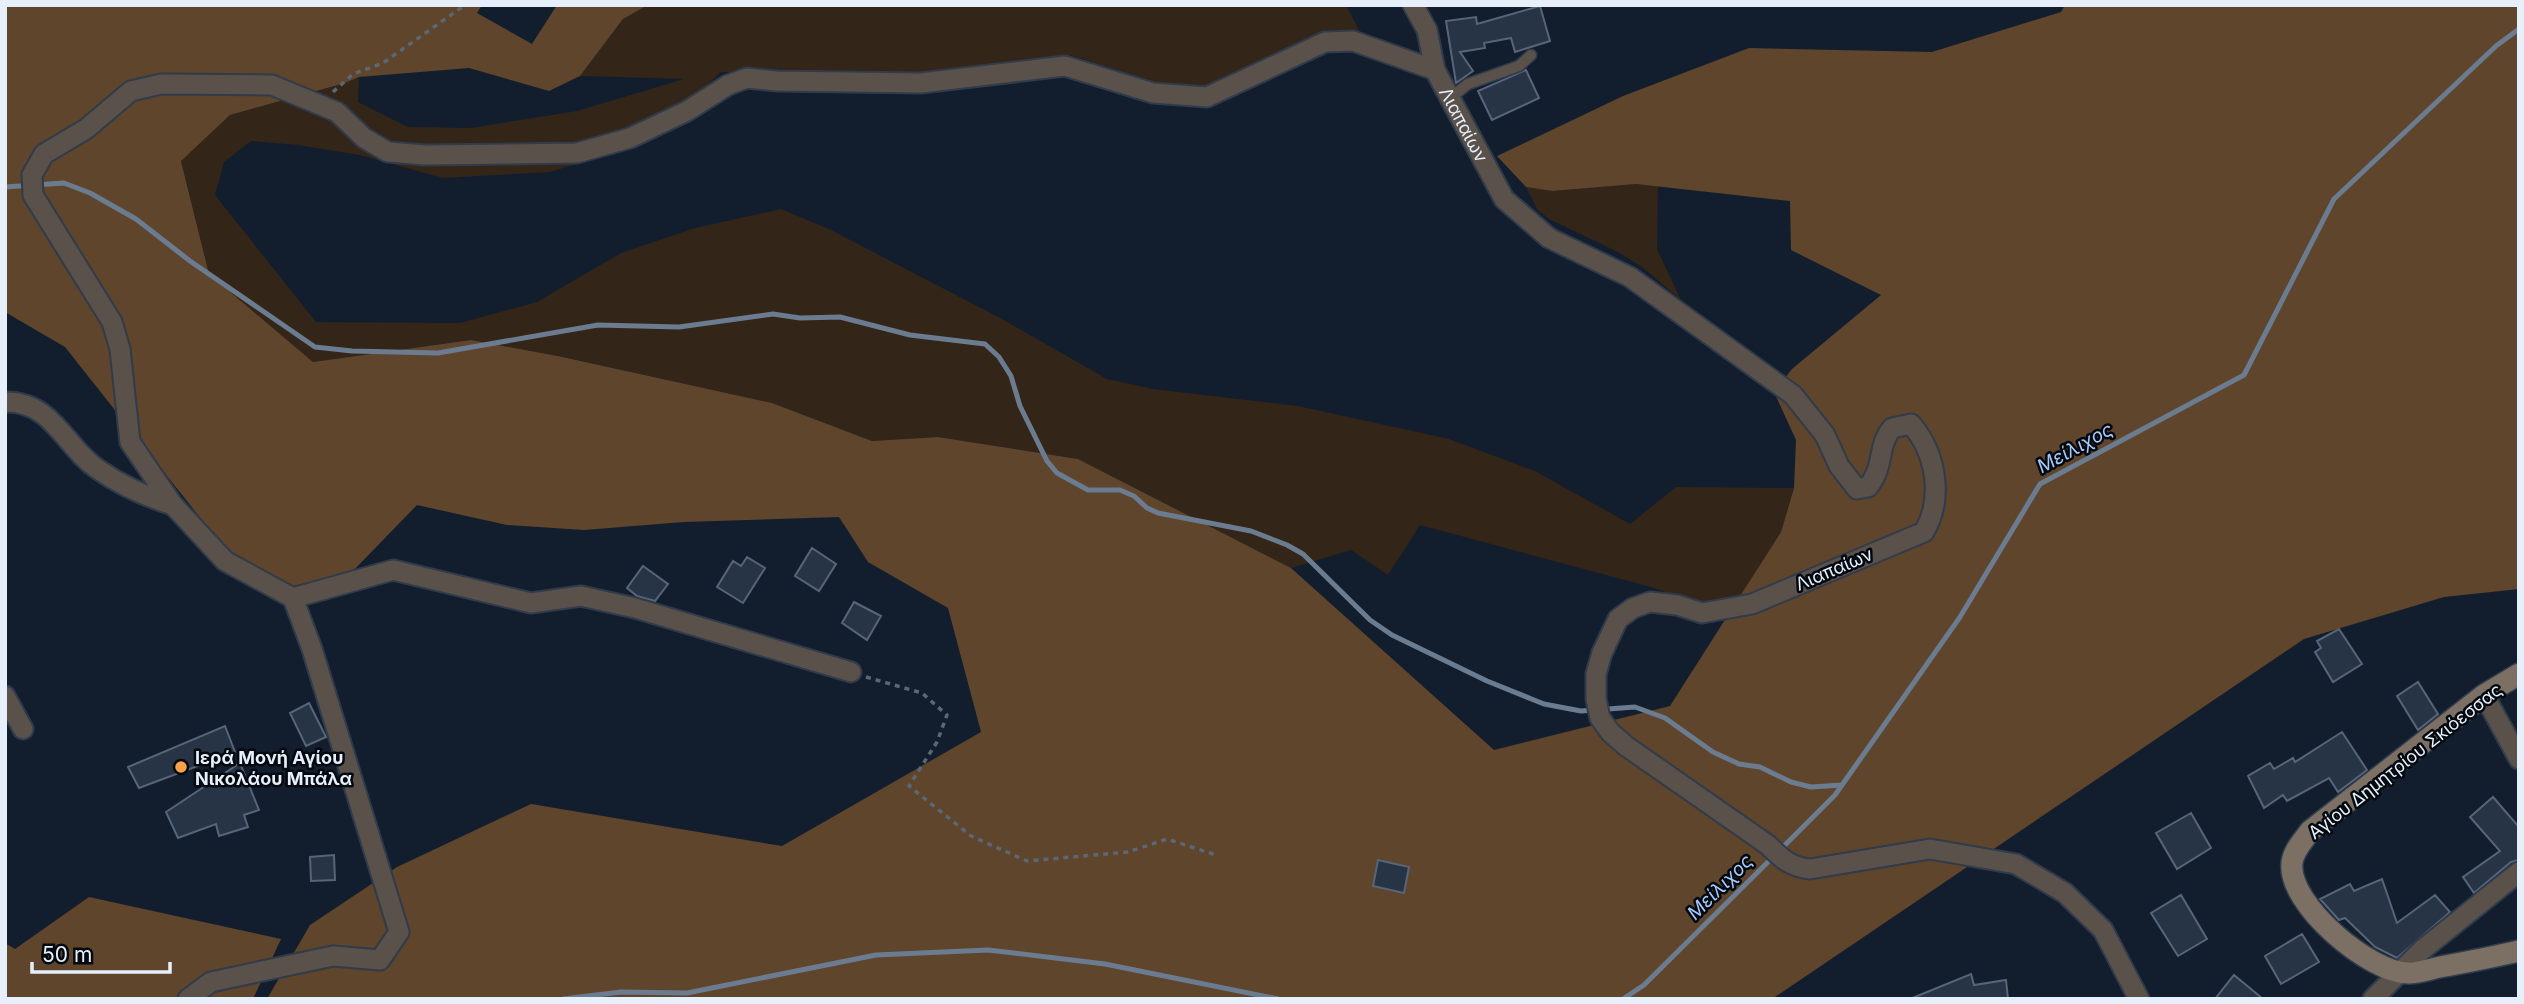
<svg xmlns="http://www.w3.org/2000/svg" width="2524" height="1004" viewBox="0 0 2524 1004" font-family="Inter,sans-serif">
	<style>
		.green { fill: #332517 }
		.forest { fill: #5e452c }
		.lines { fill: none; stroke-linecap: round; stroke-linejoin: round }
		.stream { stroke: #6b7c91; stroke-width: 5 }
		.building { fill: #273445; stroke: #576579; stroke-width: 2 }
		.lane-casing { stroke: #303b4b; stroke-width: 13 }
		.street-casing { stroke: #303b4b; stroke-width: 23 }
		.secondary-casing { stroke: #303b4b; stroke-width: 24 }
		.path { stroke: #5c6775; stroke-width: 3.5; stroke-dasharray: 5 5; stroke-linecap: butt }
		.lane { stroke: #5a524a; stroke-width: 10 }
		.street { stroke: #5a524a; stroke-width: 19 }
		.secondary { stroke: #7c6f63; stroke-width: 21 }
		.poi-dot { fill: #f6a248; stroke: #04080f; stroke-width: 2.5 }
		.labels { text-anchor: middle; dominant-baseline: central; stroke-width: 5; stroke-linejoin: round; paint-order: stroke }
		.street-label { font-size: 18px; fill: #e6effa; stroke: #04080f }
		.poi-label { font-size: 18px; font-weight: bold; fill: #e6effa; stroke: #04080f; text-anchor: start }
		.water-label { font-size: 19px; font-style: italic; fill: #a5cbfc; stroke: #04080f }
	</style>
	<rect width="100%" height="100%" fill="#121e2e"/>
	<path class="green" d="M 648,5 L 1346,5 L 1360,32 L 1328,32 L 1204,90 L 1161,84 L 1070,55 L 920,74 L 721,72 L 646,143 L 550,172 L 443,178 L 359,155 L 298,145 L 251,141 L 224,162 L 215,195 L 316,322 L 460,323 L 537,302 L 621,253 L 695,228 L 781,209 L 831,230 L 1002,319 L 1107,379 L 1153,389 L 1298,406 L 1449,439 L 1535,471 L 1630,524 L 1676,487 L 1794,488 L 1781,532 L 1738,600 L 1705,605 L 1651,587 L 1420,525 L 1388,575 L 1351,550 L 1291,568 L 1078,459 L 938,437 L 872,441 L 772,403 L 559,356 L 471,340 L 313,362 L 209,274 L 181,160 L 230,115 L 345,83 L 359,77 L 358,102 L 408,127 L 471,128 L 577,111 L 684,79 L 580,76 L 623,19 Z
		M 1636,184 L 1658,186 L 1657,249 L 1681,300 L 1642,267 L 1618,252 L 1549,219 L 1537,209 L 1526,187 L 1552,191 Z"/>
	<path class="forest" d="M 5,5 L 482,5 L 477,13 L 532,44 L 557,5 L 648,5 L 623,19 L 580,76 L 549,91 L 469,68 L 359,77 L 345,83 L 230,115 L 181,161 L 209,274 L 313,362 L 471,340 L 558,356 L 772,403 L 872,441 L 938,437 L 1078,459 L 1291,568 L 1494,750 L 1670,706 L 1781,532 L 1794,488 L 1796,440 L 1774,392 L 1792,369 L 1881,295 L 1791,250 L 1790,201 L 1636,184 L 1552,191 L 1526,187 L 1497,156 L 1623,96 L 1749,48 L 1932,52 L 2061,12 L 2065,5 L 2519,5 L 2519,589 L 2444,597 L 2304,639 L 1772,999 L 267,999 L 310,925 L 397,867 L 531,804 L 782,846 L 981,732 L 948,608 L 868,562 L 839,517 L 684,522 L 584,530 L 507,525 L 417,505 L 351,573 L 293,586 L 228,553 L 65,347 L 5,312 Z
		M 89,897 L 281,939 L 253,999 L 5,999 L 5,943 L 15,949 Z"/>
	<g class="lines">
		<path class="stream" d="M 5,187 L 64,183 L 90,193 L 136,219 L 190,261 L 315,347 L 352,351 L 438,353 L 598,325 L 679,327 L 773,314 L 800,318 L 840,317 L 910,335 L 985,344 L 999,357 L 1011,376 L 1020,406 L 1047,461 L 1057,473 L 1088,490 L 1120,490 L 1134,496 L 1147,508 L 1158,513 L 1251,531 L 1287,545 L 1303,554 L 1370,620 L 1392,635 L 1487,681 L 1544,704 L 1581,711 L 1635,707 L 1665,718 L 1713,752 L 1739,764 L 1760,767 L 1791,782 L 1811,787 L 1842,785
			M 1780,850 L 1835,795 L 1960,617 L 2040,484 L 2244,375 L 2334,199 L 2496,46 L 2519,29
			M 563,999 L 621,992 L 687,993 L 876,955 L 988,950 L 1105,964 L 1278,999
			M 1623,999 L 1644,985 L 1773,857"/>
	</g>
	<path class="building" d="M 1540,6 L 1550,41 L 1515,52 L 1511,38 L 1484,43 L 1485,48 L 1460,52 L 1473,71 L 1456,83 L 1446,21 L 1476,17 L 1477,24 Z
		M 1526,70 L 1539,98 L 1492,120 L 1478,91 Z
		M 812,548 L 836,564 L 819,591 L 795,576 Z
		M 747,557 L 765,568 L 743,603 L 717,587 L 733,561 L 741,566 Z
		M 643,566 L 668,584 L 655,601 L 637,596 L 627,588 Z
		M 854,602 L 881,616 L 867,640 L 842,623 Z
		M 2339,629 L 2362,664 L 2333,682 L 2315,652 L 2321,648 L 2317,641 Z
		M 2418,682 L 2438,714 L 2418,730 L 2397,696 Z
		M 309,703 L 326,737 L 306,746 L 290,713 Z
		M 225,726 L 235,752 L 139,788 L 128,767 Z
		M 2342,732 L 2367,770 L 2338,792 L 2329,778 L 2287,801 L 2283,795 L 2264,808 L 2248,776 L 2270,763 L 2274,769 L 2293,758 L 2295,762 Z
		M 240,763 L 259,810 L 244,815 L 248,827 L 219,836 L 216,824 L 178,838 L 166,812 Z
		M 2493,797 L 2519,827 L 2519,860 L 2511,862 L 2474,893 L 2463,877 L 2500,851 L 2470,817 Z
		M 2191,813 L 2211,848 L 2177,869 L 2156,833 Z
		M 334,855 L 335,880 L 311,881 L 310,857 Z
		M 1378,860 L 1409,867 L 1404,893 L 1373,886 Z
		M 2382,879 L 2397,923 L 2435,895 L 2450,912 L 2397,958 L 2375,947 L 2345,918 L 2339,920 L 2320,899 L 2350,884 L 2354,891 Z
		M 2181,895 L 2207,939 L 2178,956 L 2151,913 Z
		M 2302,934 L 2319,962 L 2281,984 L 2265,956 Z
		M 1971,974 L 1974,985 L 2006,980 L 2008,999 L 1910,999 Z
		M 2234,975 L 2263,999 L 2215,999 Z"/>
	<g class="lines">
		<defs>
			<path id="lane" d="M 1450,98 L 1468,84 L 1519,66 L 1531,55"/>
			<g id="street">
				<path id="s1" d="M 1413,5 L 1427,30 L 1435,70 L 1504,199 L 1549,238 L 1630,277 L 1793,395 L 1825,435 L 1839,466 L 1857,489 L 1868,487 C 1885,466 1877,446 1892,428 L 1911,424 C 1936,453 1944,498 1924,532 L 1752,604 L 1702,613 L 1677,605 L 1650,602 L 1633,608 L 1618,619 L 1602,653 L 1596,674 L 1596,699 L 1600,718 L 1610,732 L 1626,746 L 1768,845 C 1781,858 1790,867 1810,869 L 1930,849 L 2016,864 L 2065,893 L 2103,930 L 2139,999"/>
				<path d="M 5,402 C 53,401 65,448 99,470 C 122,486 147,497 173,505"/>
				<path d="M 293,598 L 393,570 L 531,603 L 581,596 L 635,608 L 851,672"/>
				<path d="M 2484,695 L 2519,759"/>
				<path d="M 5,696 L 23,729"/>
				<path d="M 188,999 L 211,982 L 333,956 L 380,960 L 399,932 L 312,649 L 293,598 L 225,561 L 173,505 L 130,442 L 120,349 L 112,322 L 33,195 L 32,175 L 44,154 L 86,129 L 131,91 L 161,84 L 272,85 L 337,112 L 364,138 L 388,152 L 425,155 L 577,153 L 630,138 L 687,111 L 728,85 L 747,78 L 776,81 L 921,83 L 1065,66 L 1153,93 L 1207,97 L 1325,42 L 1353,41 L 1435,70"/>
				<path d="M 2373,999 L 2422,950 L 2519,872"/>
			</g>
			<path id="secondary" d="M 2519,674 L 2484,695 L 2310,831 C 2303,841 2293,851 2292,863 C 2287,904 2371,974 2409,973 C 2419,973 2430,969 2440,967 C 2467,962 2493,957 2519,951"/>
		</defs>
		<use href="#lane" class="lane-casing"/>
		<use href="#street" class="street-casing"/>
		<use href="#secondary" class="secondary-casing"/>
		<path class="path" d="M 333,92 L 353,74 L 383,63 L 465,5
			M 866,677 L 922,693 L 947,715 L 937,742 L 909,786 L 971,836 L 1027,861 L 1128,852 L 1167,839 L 1216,855"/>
		<use href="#lane" class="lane"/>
		<use href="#street" class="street"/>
		<use href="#secondary" class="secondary"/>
	</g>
	<circle class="poi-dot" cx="181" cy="767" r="7"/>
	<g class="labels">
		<g class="street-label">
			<text stroke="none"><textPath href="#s1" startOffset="131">Λιαπαίων</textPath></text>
			<text transform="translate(1834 569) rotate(-23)">Λιαπαίων</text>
			<text transform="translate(2405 761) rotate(-38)">Αγίου Δημητρίου Σκιόεσσας</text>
		</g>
		<g class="poi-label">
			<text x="195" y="757">Ιερά Μονή Αγίου<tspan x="195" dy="21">Νικολάου Μπάλα</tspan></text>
		</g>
		<g class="water-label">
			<text transform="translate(2075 448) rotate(-29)">Μείλιχος</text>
			<text transform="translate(1720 887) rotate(-45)">Μείλιχος</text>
		</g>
	</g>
	<rect width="2524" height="1004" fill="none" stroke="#e6effa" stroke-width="14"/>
	<path d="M32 962v10h138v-10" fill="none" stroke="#e6effa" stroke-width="3.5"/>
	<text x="42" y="962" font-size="21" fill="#e6effa" stroke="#04080f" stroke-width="5" paint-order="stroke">50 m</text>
</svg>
